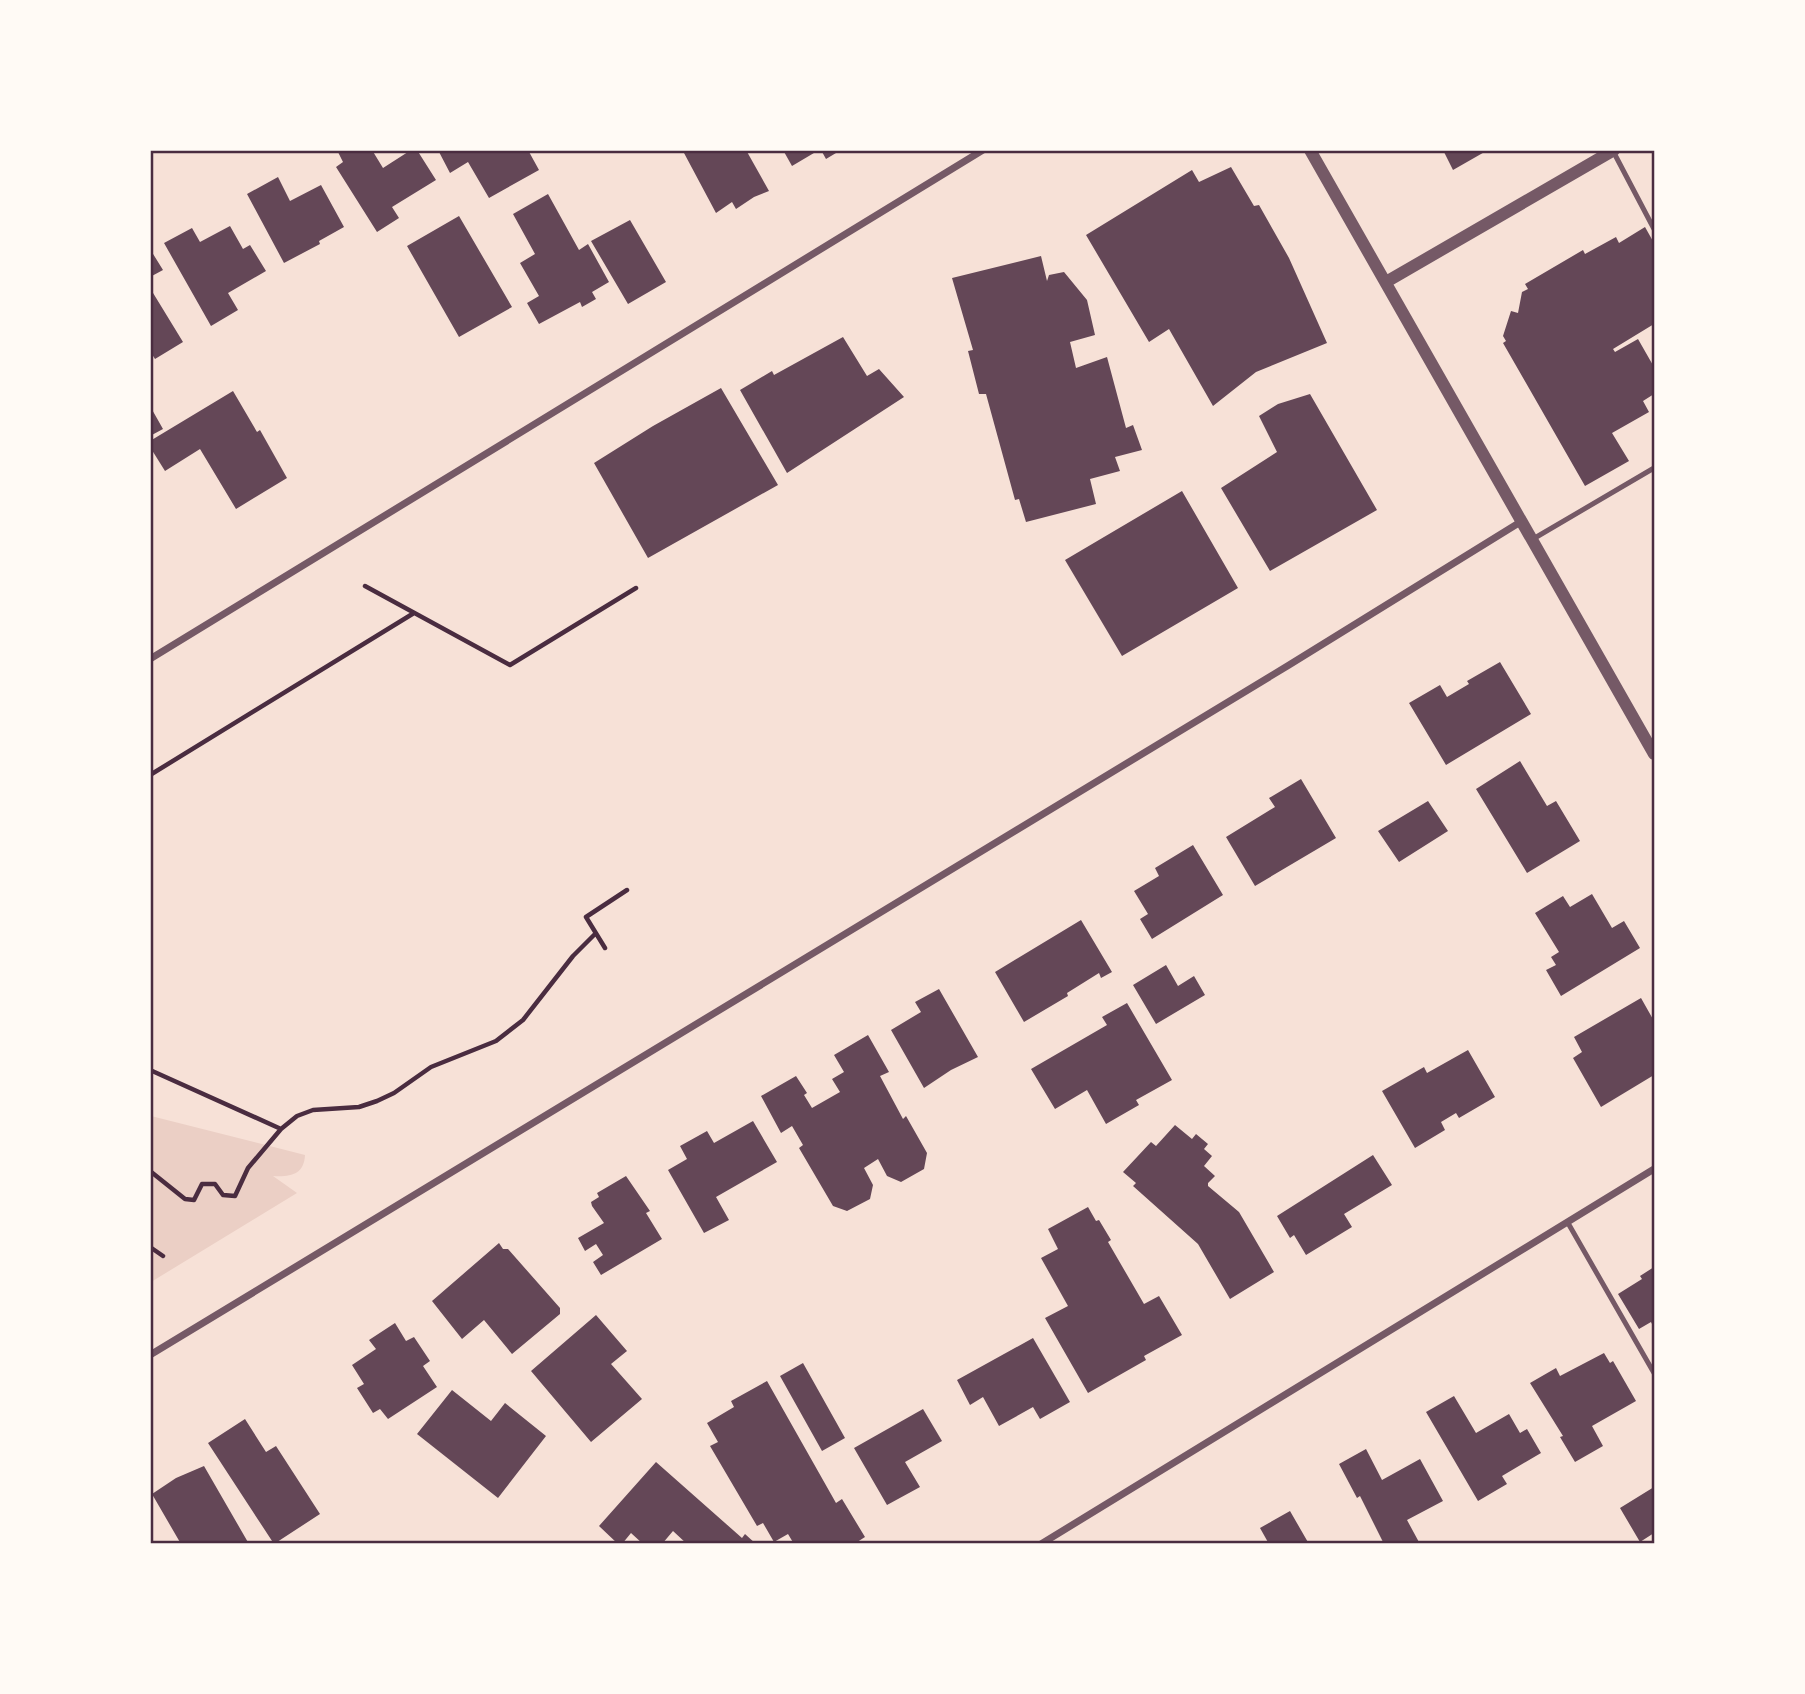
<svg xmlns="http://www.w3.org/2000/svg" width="1805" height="1694" viewBox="0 0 1805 1694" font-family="'Source Serif 4',serif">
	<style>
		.green { fill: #ebcfc5 }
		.building { fill: #644757 }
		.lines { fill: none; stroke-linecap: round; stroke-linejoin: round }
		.path { stroke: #4a2c40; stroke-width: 4.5 }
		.service { stroke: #755966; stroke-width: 5 }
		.minor { stroke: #755966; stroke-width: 7 }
		.tertiary { stroke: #755966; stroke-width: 12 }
		.neatline { fill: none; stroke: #4a2c40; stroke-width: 2.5 }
	</style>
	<rect width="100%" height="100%" fill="#f7e1d7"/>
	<path class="green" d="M 151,1116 L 305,1155 C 304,1175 290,1177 273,1176 L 297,1193 L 151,1282 Z"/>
	<path class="building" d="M 337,150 L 372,150 L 383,168 L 411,150 L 417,150 L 436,180 L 392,207 L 399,218 L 377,232 L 336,167 L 343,162 Z
		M 438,150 L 528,150 L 539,170 L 489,198 L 468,162 L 450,173 Z
		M 688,150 L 746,150 L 769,191 L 754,197 L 736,209 L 732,202 L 716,213 L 684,153 Z
		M 783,150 L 819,150 L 792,166 Z
		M 821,150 L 841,150 L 826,159 Z
		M 1443,150 L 1488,150 L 1453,170 Z
		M 1231,167 L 1254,206 L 1259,205 L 1289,258 L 1327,343 L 1256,372 L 1213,406 L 1169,329 L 1149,342 L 1086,235 L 1192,170 L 1199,182 Z
		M 278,177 L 290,201 L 321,185 L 344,227 L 319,241 L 320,244 L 284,263 L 247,194 Z
		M 548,194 L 579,250 L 588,244 L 609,282 L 592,292 L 596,299 L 582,307 L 580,302 L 539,324 L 527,303 L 539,296 L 520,263 L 535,254 L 513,214 Z
		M 459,216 L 512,307 L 459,337 L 407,246 Z
		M 630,220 L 666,282 L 628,304 L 591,241 Z
		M 230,226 L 243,249 L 250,245 L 266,271 L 228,293 L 238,310 L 211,326 L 164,243 L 192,228 L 200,242 Z
		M 1645,227 L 1654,243 L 1654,324 L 1613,349 L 1615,352 L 1638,339 L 1654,367 L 1654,394 L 1643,401 L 1649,412 L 1612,433 L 1629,461 L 1585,486 L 1503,343 L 1506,341 L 1503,336 L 1511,311 L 1518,313 L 1522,292 L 1528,289 L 1525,284 L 1583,250 L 1585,254 L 1616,237 L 1619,243 Z
		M 150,249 L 163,270 L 150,277 Z
		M 1041,256 L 1047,281 L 1049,275 L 1064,272 L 1087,300 L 1095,335 L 1070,342 L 1076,368 L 1107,357 L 1126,428 L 1133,425 L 1142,450 L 1115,457 L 1120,471 L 1090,479 L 1096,504 L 1026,522 L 1019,499 L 1015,500 L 986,394 L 979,394 L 968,351 L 973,350 L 952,278 Z
		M 150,288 L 183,342 L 155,359 L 150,351 Z
		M 843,337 L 867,376 L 879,369 L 904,397 L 787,473 L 740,390 L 772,371 L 774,375 Z
		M 721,388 L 778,485 L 648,558 L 594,463 L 653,426 Z
		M 233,391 L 257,432 L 260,430 L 287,478 L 236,509 L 200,449 L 165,471 L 150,447 L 150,441 Z
		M 1310,394 L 1377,510 L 1270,571 L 1221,488 L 1277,452 L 1259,416 L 1278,404 Z
		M 150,406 L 163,429 L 150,436 Z
		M 1182,491 L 1238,588 L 1122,656 L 1065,560 Z
		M 1500,662 L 1531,714 L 1446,765 L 1409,703 L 1440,685 L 1447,697 L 1469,684 L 1467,681 Z
		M 1520,761 L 1547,806 L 1556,801 L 1580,841 L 1527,873 L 1476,789 Z
		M 1301,779 L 1336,838 L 1255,886 L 1226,837 L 1275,807 L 1269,798 Z
		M 1428,801 L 1448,831 L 1399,862 L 1378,831 Z
		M 1193,845 L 1223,895 L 1152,939 L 1140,919 L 1148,914 L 1134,891 L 1159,876 L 1155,868 Z
		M 1592,894 L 1612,928 L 1624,921 L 1640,948 L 1561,996 L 1546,970 L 1556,965 L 1551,957 L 1559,952 L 1535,913 L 1563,896 L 1570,907 Z
		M 1081,920 L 1112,972 L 1101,978 L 1099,973 L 1067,993 L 1068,996 L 1024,1022 L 995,972 Z
		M 1166,965 L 1178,986 L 1194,976 L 1205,995 L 1156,1024 L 1133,985 Z
		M 939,989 L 978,1057 L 951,1070 L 924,1088 L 891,1030 L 921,1012 L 915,1002 Z
		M 1641,998 L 1654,1021 L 1654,1075 L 1601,1107 L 1573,1058 L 1582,1052 L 1574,1037 Z
		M 1127,1003 L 1172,1080 L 1136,1100 L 1139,1105 L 1106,1124 L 1087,1090 L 1055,1109 L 1031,1069 L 1107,1025 L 1102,1017 Z
		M 868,1035 L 889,1072 L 880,1076 L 903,1119 L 906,1116 L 927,1153 L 924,1169 L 901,1182 L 887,1176 L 878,1159 L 864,1168 L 873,1185 L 870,1199 L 847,1211 L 833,1206 L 799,1148 L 803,1145 L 792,1126 L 781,1133 L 761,1096 L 796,1076 L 807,1093 L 804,1095 L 812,1108 L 840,1092 L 832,1079 L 844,1072 L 834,1055 Z
		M 1468,1050 L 1495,1097 L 1459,1118 L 1456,1113 L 1441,1122 L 1445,1130 L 1415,1148 L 1382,1091 L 1424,1067 L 1427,1073 Z
		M 753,1121 L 777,1162 L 716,1197 L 729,1220 L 704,1233 L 668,1170 L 687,1159 L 680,1146 L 707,1131 L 714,1143 Z
		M 1175,1125 L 1192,1139 L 1196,1134 L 1208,1144 L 1204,1149 L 1212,1156 L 1204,1166 L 1215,1176 L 1208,1183 L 1208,1186 L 1239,1212 L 1274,1272 L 1230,1299 L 1198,1244 L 1133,1186 L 1136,1183 L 1123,1172 L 1151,1142 L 1156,1146 Z
		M 1373,1155 L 1392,1185 L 1344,1214 L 1352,1227 L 1306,1255 L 1294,1235 L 1290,1238 L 1277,1216 Z
		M 626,1176 L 650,1211 L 646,1213 L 662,1239 L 601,1275 L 593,1262 L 603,1255 L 596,1244 L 585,1251 L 578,1238 L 604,1223 L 592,1206 L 591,1202 L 599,1197 L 597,1193 Z
		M 1088,1207 L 1096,1221 L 1099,1220 L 1111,1240 L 1108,1242 L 1144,1304 L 1159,1296 L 1182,1335 L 1144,1356 L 1146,1360 L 1088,1393 L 1045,1318 L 1068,1306 L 1041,1258 L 1058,1249 L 1048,1229 Z
		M 499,1243 L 503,1249 L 508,1249 L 560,1308 L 560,1314 L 512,1354 L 484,1320 L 462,1339 L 432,1301 Z
		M 1654,1267 L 1654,1328 L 1651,1322 L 1639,1329 L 1618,1294 L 1642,1279 L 1640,1276 Z
		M 596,1315 L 627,1351 L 611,1364 L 642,1399 L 591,1442 L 531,1371 Z
		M 395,1323 L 406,1341 L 414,1337 L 430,1361 L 423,1366 L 437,1387 L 388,1419 L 380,1409 L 373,1413 L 357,1388 L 364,1384 L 352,1365 L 376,1349 L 369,1340 Z
		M 1033,1338 L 1070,1402 L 1040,1419 L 1033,1407 L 999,1426 L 983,1397 L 970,1405 L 957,1380 Z
		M 1604,1353 L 1610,1363 L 1613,1361 L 1636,1401 L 1592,1426 L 1603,1446 L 1575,1462 L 1560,1437 L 1563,1436 L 1530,1383 L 1556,1368 L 1560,1376 Z
		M 803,1363 L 845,1438 L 822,1451 L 780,1376 Z
		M 767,1381 L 836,1503 L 842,1499 L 865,1537 L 854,1544 L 794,1544 L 788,1534 L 774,1542 L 763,1523 L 757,1526 L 710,1446 L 718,1442 L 707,1423 L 734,1407 L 731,1401 Z
		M 452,1390 L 491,1421 L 505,1403 L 546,1436 L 498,1498 L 417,1434 Z
		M 1454,1396 L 1476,1433 L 1509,1414 L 1520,1433 L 1527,1429 L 1541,1453 L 1502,1476 L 1507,1484 L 1478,1501 L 1426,1412 Z
		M 923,1409 L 942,1441 L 905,1462 L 920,1487 L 887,1505 L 854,1448 Z
		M 245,1419 L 266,1452 L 276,1446 L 320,1514 L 274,1544 L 208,1443 Z
		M 1366,1449 L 1382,1480 L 1420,1459 L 1443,1501 L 1407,1520 L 1420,1544 L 1384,1544 L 1360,1496 L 1357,1498 L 1339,1464 Z
		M 656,1462 L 742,1538 L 745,1534 L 756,1544 L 687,1544 L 673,1531 L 662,1544 L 643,1544 L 631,1533 L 622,1544 L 618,1544 L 599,1526 Z
		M 204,1466 L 249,1544 L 181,1544 L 152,1494 L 176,1478 Z
		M 1654,1487 L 1654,1533 L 1640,1542 L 1620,1508 Z
		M 1290,1511 L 1309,1544 L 1269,1544 L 1260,1528 Z"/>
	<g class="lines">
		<path class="path" d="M 365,586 L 510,665 L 636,588
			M 150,775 L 414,613
			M 605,948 L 586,917 L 627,890
			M 150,1070 L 281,1129 L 297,1116 L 313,1110 L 359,1107 L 377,1101 L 394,1093 L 431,1067 L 496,1041 L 523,1020 L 573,956 L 595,934
			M 150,1171 L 185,1199 L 194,1200 L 202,1184 L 215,1184 L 223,1195 L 235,1196 L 248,1168 L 281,1129
			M 150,1247 L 163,1256"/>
		<path class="service" d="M 1613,151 L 1654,229
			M 1533,539 L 1654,468
			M 1568,1223 L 1654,1373"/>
		<path class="minor" d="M 150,659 L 983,150
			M 150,1355 L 1289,665 L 1522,521
			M 1041,1544 L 1654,1169"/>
		<path class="tertiary" d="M 1310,150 L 1654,754
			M 1386,282 L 1614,150"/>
	</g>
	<rect width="1805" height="1694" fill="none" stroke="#fffaf5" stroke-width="304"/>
	<rect x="152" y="152" width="1501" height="1390" class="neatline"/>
</svg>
